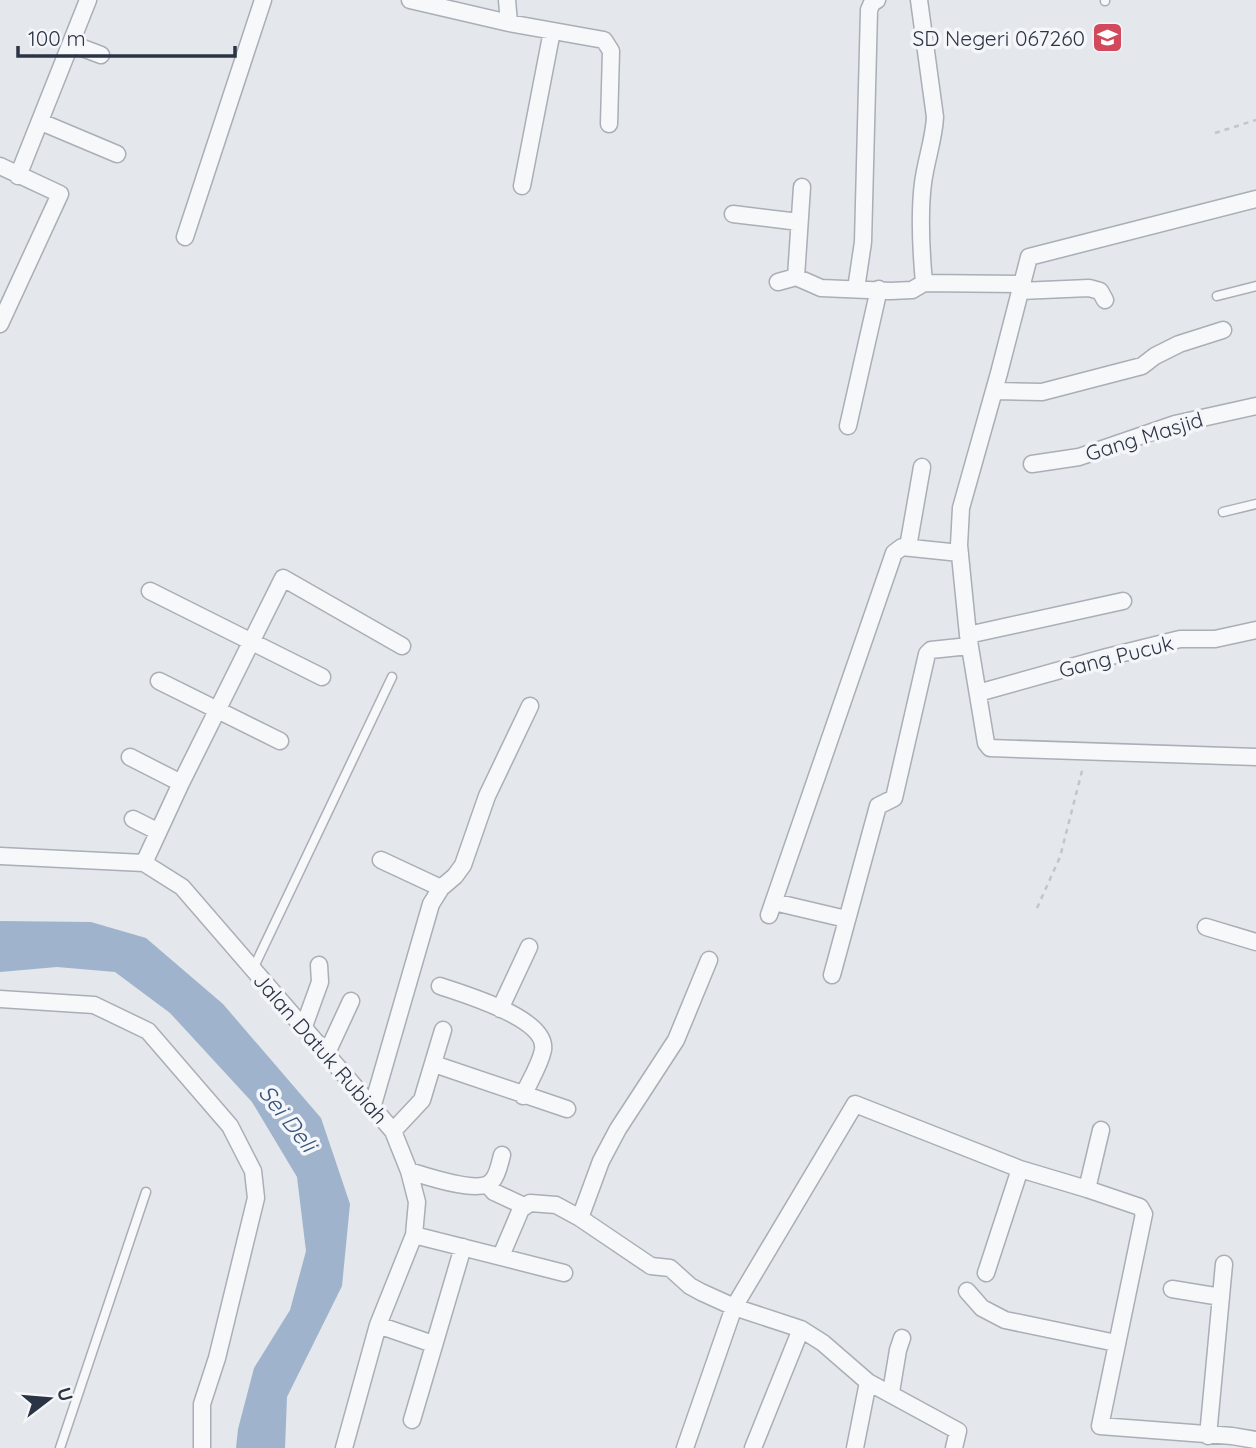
<svg xmlns="http://www.w3.org/2000/svg" width="1256" height="1448" viewBox="0 0 1256 1448" font-family="Quicksand,sans-serif">
	<style>
		.water { fill: #9fb4cc }
		.lines { fill: none; stroke-linecap: round; stroke-linejoin: round }
		.service-casing { stroke: #a9aeb7; stroke-width: 11 }
		.minor-casing { stroke: #a9aeb7; stroke-width: 19 }
		.path { stroke: #c2c5cb; stroke-width: 2.5; stroke-dasharray: 5 5; stroke-linecap: butt }
		.service { stroke: #f7f8fa; stroke-width: 8 }
		.minor { stroke: #f7f8fa; stroke-width: 16 }
		.labels { text-anchor: middle; dominant-baseline: central; stroke-width: 7; stroke-linejoin: round; paint-order: stroke }
		.poi-label { font-size: 21px; fill: #2b3445; stroke: #f4f6f9; text-anchor: end }
		.street-label { font-size: 21px; fill: #2b3445; stroke: #f4f6f9 }
		.water-label { font-size: 23px; font-style: italic; fill: #34527a; stroke: #f4f6f9 }
	</style>
	<rect width="100%" height="100%" fill="#e4e7ec"/>
	<path class="water" d="M 0,921 L 91,922 L 146,938 L 223,1004 L 321,1118 L 350,1204 L 342,1286 L 287,1397 L 285,1448 L 236,1448 L 238,1429 L 254,1368 L 290,1310 L 306,1251 L 297,1177 L 252,1102 L 170,1013 L 115,972 L 57,967 L 0,972 Z"/>
	<g class="lines">
		<defs>
			<path id="service" d="M 1105,1 L 1105,0
				M 1217,296 L 1256,286
				M 1223,512 L 1256,504
				M 253,969 L 392,677
				M 60,1448 L 146,1192"/>
			<path id="minor" d="M 410,0 L 509,23 L 604,40 L 611,51 L 609,124
				M 507,0 L 509,23
				M 919,0 L 935,117 C 934,139 926,160 923,183 C 919,215 921,250 924,283
				M 72,44 L 101,55
				M 41,122 L 117,154
				M 0,166 L 60,194 L 0,324
				M 18,176 L 88,0
				M 522,186 L 552,31
				M 1256,199 L 1029,257 L 999,373 L 961,508 L 959,545 L 968,635 L 986,743 L 990,748 L 1256,757
				M 733,214 L 799,222
				M 185,237 L 263,0
				M 796,277 L 802,187
				M 778,282 L 796,277 L 821,288 L 891,291 L 912,290 L 924,283 L 1021,284
				M 856,289 L 863,242 L 869,10 L 872,3 L 877,0
				M 1020,291 L 1089,288 L 1100,291 L 1105,300
				M 994,391 L 1042,392 L 1142,366 L 1155,356 L 1179,344 L 1223,330
				M 848,426 L 879,289
				M 1032,464 L 1079,457 L 1175,424 L 1256,406
				M 908,547 L 922,467
				M 150,591 L 322,677
				M 968,635 L 1123,601
				M 159,681 L 280,741
				M 978,693 L 1107,657 L 1180,639 L 1215,639 L 1256,630
				M 130,757 L 181,783
				M 133,819 L 157,831
				M 0,856 L 144,863 L 182,887 L 393,1131 L 409,1171 L 417,1202 L 414,1235 L 378,1325 L 344,1448
				M 381,860 L 441,888
				M 144,863 L 181,783 L 283,578 L 402,646
				M 774,902 L 846,919
				M 769,915 L 894,553 L 902,547 L 960,553
				M 1206,927 L 1256,942
				M 832,975 L 878,806 L 894,798 L 927,654 L 931,650 L 969,646
				M 440,986 C 463,994 548,1018 543,1050 C 540,1065 529,1082 523,1096
				M 0,999 L 94,1005 L 148,1031 L 230,1126 L 253,1171 L 256,1198 L 217,1358 L 202,1404 L 202,1448
				M 500,1009 L 529,947
				M 303,1029 L 320,982 L 319,965
				M 326,1055 L 351,1001
				M 434,1064 L 567,1109
				M 372,1108 L 431,904 L 441,888 L 455,876 L 463,865 L 487,796 L 530,706
				M 393,1131 L 422,1100 L 443,1030
				M 409,1171 C 426,1176 480,1195 492,1181 C 498,1175 500,1162 502,1155
				M 488,1185 L 494,1192 L 524,1206
				M 1087,1189 L 1140,1207 L 1144,1214 L 1100,1426 L 1232,1436 L 1256,1440
				M 580,1218 L 601,1161 L 618,1129 L 676,1040 L 709,960
				M 414,1235 L 564,1273
				M 501,1256 L 521,1209 L 530,1203 L 556,1205 L 580,1218 L 651,1266 L 670,1268 L 690,1286 L 701,1292 L 734,1307 L 801,1329 L 823,1343 L 868,1382 L 958,1431 L 954,1448
				M 986,1273 L 1020,1169
				M 1172,1289 L 1221,1297
				M 967,1291 L 982,1308 L 1005,1320 L 1116,1343
				M 378,1325 L 433,1344
				M 891,1392 L 898,1350 L 902,1338
				M 412,1420 L 463,1247
				M 1208,1436 L 1224,1264
				M 685,1448 L 734,1307 L 855,1104 L 1020,1169 L 1087,1189 L 1101,1130
				M 753,1448 L 801,1329
				M 855,1448 L 868,1382"/>
		</defs>
		<use href="#service" class="service-casing"/>
		<use href="#minor" class="minor-casing"/>
		<path class="path" d="M 1215,133 L 1256,120
			M 1037,908 L 1060,857 L 1083,767"/>
		<use href="#service" class="service"/>
		<use href="#minor" class="minor"/>
	</g>
	<defs>
		<symbol id="school-square" viewBox="-11 -11 22 22"><rect x="-9" y="-9" width="18" height="18" rx="4" fill="#d1495b" stroke="#f4f6f9"/><path d="M0-5L7-2L0 1L-7-2ZM-4 1L0 2.5L4 1V4Q0 6-4 4Z" fill="#fff"/></symbol>
	</defs>
	<g fill-rule="evenodd">
		<use href="#school-square" x="1090" y="20" width="35" height="35"/>
	</g>
	<g class="labels">
		<g class="poi-label">
			<text x="1085" y="38">SD Negeri 067260</text>
		</g>
		<g class="street-label">
			<text transform="translate(1144 436) rotate(-17)">Gang Masjid</text>
			<text transform="translate(1116 656) rotate(-14)">Gang Pucuk</text>
			<text transform="translate(321 1048) rotate(49)">Jalan Datuk Rubiah</text>
		</g>
		<g class="water-label">
			<text transform="translate(288 1118) rotate(52)">Sei Deli</text>
		</g>
	</g>
	<g transform="translate(49 1399) rotate(74)" stroke="#f4f6f9" stroke-width="5" paint-order="stroke">
	<path d="M0-5L12 26L0 18L-12 26Z" fill="#2b3445"/>
	<text y="-10" font-size="19" font-weight="bold" text-anchor="middle" fill="#2b3445">U</text>
	</g>
	<path d="M18 46v10h217v-10" fill="none" stroke="#2b3445" stroke-width="3.5"/>
	<text x="28" y="46" font-size="21" fill="#2b3445" stroke="#f4f6f9" stroke-width="5" paint-order="stroke">100 m</text>
</svg>
